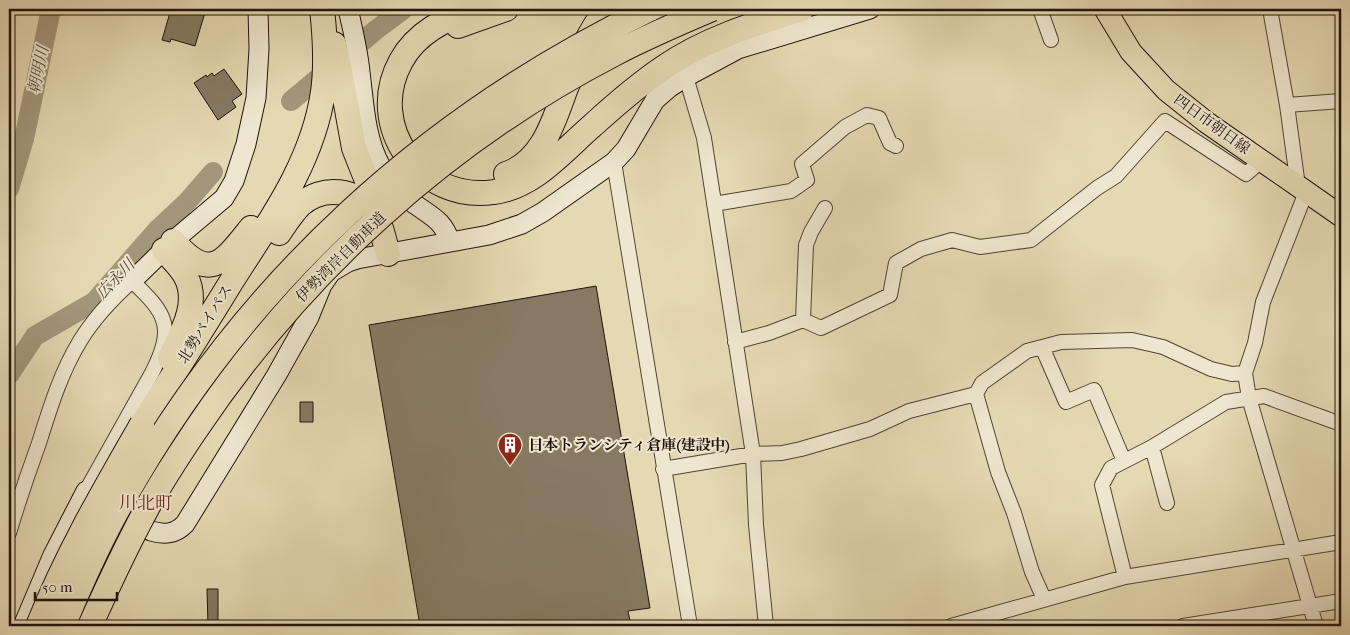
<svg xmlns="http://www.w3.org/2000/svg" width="1350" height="635" viewBox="0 0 1350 635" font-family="'IM FELL French Canon','Noto Serif JP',serif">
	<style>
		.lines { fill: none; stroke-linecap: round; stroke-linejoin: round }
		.river { stroke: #a2967b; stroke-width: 20 }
		.building { fill: #867a63; stroke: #20130d }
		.street-casing { stroke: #514436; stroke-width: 16 }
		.secondary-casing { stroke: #20130d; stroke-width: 21 }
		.primary-casing { stroke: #20130d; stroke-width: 23 }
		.highway-casing { stroke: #20130d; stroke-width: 26 }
		.street { stroke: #eee6ce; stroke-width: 14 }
		.secondary { stroke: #eee6ce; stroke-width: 19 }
		.primary { stroke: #e5d9b3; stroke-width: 21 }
		.highway { stroke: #e5d9b3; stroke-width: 24 }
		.highway-bridge-casing { stroke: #20130d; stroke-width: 26; stroke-linecap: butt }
		.highway-bridge { stroke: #e5d9b3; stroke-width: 24 }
		.labels { text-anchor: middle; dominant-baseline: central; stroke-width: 4; stroke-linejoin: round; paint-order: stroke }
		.street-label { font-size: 15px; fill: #20130d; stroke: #eee6ce }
		.poi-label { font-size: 15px; font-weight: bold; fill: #20130d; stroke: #eee6ce; text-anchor: start }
		.water-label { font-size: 16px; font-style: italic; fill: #544739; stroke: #eee6ce }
		.quarter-label { font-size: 18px; fill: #7a1f14; stroke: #eee6ce }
	</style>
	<rect width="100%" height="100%" fill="#e5d9b3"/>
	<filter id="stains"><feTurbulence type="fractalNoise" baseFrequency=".004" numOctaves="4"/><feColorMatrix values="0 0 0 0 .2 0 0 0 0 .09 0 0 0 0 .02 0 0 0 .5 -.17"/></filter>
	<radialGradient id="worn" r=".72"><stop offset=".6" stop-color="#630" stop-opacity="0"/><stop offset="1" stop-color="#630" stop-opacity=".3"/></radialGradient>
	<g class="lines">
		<path class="river" d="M 291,101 L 377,29 L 404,9
			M 9,189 L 24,139 L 51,9
			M 9,375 L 35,336 L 94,302 L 157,230 L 187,202 L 213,172"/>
	</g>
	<path class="building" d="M 171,9 L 206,9 L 195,46 L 171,39 L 170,42 L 162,40 Z
		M 224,69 L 242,94 L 232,101 L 236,107 L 218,120 L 194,83 L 206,75 L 207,77 L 212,73 L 214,76 Z
		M 596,286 L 650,608 L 628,611 L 631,626 L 420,626 L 369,325 Z
		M 300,402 L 313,402 L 313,422 L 300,422 Z
		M 207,589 L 218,589 L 218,626 L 208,626 Z"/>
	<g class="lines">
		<defs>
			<path id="street" d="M 1040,9 L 1051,40
				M 1270,9 L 1287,105 L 1298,186
				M 686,77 L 704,138 L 753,454 L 756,525 L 766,626
				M 1287,105 L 1341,101
				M 614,162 L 690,626
				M 1306,192 L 1263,302 L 1255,343 L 1245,373 L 1249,398 L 1316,626
				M 714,204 L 791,191 L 807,180 L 802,164 L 845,127 L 867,115 L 879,118 L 890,143 L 896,146
				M 803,320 L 806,245 L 811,232 L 825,208
				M 735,342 L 769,333 L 803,320 L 821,328 L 890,295 L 896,263 L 921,249 L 952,240 L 980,247 L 1031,240 L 1097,188 L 1116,176 L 1165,121 L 1246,174 L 1261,161
				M 1042,347 L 1066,402 L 1094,390 L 1124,461
				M 1152,447 L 1167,503
				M 663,469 L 753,454 L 782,453 L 801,449 L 870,429 L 909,411 L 976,394
				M 9,533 C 18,503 28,473 39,443 C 50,408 61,372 80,341 C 94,318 112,299 132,281 C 167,314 175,327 152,373 L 86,491
				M 1125,577 L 1102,485 L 1111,468 L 1152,447 L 1226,402 L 1264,396 L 1341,424
				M 1044,599 L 1032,572 L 1014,513 L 998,472 L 976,394 L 982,383 L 1027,351 L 1061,342 L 1132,340 L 1163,347 L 1211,369 L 1232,374 L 1245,373
				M 951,626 L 1125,577 L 1341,542
				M 1183,626 L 1341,601"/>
			<path id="secondary" d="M 348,9 C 353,30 358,51 360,72 C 364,103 365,137 380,165 C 388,179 399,192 412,202 C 430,216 443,219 450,242
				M 132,281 L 173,241 L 224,198 L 234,181 L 246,144 L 256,98 L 259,49 L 258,9
				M 23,626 L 53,555 L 86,491 L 151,531 C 165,535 175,534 185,524 L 276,376 L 309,317 L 322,285 L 331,272 L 348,262 L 357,259 L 489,235 L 522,224 L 543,212 L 614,162 L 626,149 L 655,100 L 670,87 L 686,77 L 738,49 L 870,9"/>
			<path id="primary" d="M 1105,9 L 1131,52 L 1166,90 L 1206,122 L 1341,216"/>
			<path id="highway" d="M 473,9 C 445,19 416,33 401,61 C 365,126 421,203 494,192 C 534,187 564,150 593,125 C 615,105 638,85 663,68 C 705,39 754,24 802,9
				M 458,26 L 506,9
				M 334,44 L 340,71 L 354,148 L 379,211
				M 506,174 C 543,162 554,120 566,88 C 577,61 588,32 607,9
				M 279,233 C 285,224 292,213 300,205 C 322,185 357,188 374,214 C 382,226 384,240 388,254
				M 173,241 C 210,283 223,263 251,228
				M 164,250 C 171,258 181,267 186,277 C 200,304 181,334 170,358
				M 142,424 C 173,376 203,328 233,279 C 270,221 313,162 323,92 C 327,64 325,36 322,9"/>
		</defs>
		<use href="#street" class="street-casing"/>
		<use href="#secondary" class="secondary-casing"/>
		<use href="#primary" class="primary-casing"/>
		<use href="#highway" class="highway-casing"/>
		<use href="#street" class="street"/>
		<use href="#secondary" class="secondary"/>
		<use href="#primary" class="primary"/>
		<use href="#highway" class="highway"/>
		<defs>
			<path id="highway-bridge" d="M 38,626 C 66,555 104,490 142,424
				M 63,626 C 81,583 100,540 123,500 C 245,282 426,117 650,9
				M 90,626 C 107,588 125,549 145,512 C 160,483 179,455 197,428 C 303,271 446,141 614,54 C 646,37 679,23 712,9"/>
		</defs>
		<use href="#highway-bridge" class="highway-bridge-casing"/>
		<use href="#highway-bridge" class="highway-bridge"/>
	</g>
	<defs>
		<symbol id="building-pin" viewBox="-11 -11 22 30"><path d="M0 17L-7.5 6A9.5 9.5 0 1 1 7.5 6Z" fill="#8f2418" stroke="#eee6ce"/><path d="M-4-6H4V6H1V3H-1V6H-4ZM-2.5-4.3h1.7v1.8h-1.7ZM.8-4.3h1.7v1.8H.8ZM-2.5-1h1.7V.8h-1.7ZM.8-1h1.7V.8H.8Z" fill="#fff"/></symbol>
	</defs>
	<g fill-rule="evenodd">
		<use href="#building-pin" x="496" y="431" width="28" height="38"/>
	</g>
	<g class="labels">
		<g class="street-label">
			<text transform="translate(1212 124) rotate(36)">四日市朝日線</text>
			<text transform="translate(341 257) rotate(-45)">伊勢湾岸自動車道</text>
			<text transform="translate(205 324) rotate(-58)">北勢バイパス</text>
		</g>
		<g class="poi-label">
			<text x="528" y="445">日本トランシティ倉庫(建設中)</text>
		</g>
		<g class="water-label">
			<text transform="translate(38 70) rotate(-78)">朝明川</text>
			<text transform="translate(115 279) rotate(-47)">広永川</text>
		</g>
		<g class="quarter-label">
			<text x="146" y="503">川北町</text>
		</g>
	</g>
	<rect width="1350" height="635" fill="none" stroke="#e5d9b3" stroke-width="30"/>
	<rect x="10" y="10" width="1330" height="615" fill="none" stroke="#20130d" stroke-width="2.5"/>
	<rect x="15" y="15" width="1320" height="605" fill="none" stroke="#20130d"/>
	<path d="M35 592v8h82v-8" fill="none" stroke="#20130d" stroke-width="2.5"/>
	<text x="42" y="592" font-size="15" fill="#20130d" stroke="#eee6ce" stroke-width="4" paint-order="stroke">50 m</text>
	<rect width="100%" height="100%" filter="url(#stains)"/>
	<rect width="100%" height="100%" fill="url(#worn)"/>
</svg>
